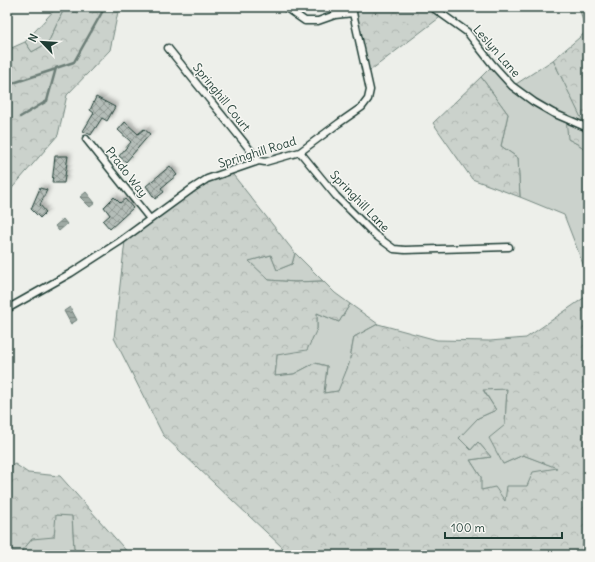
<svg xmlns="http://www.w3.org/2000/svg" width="595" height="562" viewBox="0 0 595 562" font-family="Delius,sans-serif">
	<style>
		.grass { fill: #cbd2cc; stroke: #758880 }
		.forest { fill: url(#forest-crowns); stroke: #758880; fill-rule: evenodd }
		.water { fill: url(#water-rules); stroke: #6c7e77 }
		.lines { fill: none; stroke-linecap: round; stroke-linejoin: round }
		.stream { stroke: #6c7e77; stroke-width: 2.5 }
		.building { fill: url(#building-cross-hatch); stroke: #1f3d34; filter: url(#shadow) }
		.street-casing { stroke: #1f3d34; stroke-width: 9 }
		.street { stroke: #f6f6f2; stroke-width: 6 }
		.labels { text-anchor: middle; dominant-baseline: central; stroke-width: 3; stroke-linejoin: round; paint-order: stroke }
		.street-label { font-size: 12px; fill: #1f3d34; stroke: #f6f6f2 }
	</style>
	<defs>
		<pattern id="forest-crowns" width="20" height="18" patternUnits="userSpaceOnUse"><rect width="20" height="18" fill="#cbd2cc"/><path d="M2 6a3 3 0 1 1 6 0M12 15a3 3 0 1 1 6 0" fill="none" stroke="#aeb5b0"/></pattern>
		<pattern id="water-rules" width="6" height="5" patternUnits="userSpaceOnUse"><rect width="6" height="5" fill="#9faaa4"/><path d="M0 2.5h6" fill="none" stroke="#818c86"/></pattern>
		<pattern id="building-cross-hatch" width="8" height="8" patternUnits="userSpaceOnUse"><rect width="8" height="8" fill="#b4bdb8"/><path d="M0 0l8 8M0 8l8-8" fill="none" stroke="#929b96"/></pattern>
		<filter id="shadow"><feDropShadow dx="3" dy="-3" stdDeviation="2" flood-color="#0004"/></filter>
	</defs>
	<rect width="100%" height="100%" fill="#edefea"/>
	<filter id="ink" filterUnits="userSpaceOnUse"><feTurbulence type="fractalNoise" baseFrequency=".025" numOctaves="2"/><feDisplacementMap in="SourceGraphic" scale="8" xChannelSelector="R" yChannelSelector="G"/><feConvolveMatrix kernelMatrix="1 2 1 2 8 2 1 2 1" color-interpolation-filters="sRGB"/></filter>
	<g filter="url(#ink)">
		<path class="grass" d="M 57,7 L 65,7 L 48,43 L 32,52 L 25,42 Z
			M 553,60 L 586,126 L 568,139 L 581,146 L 588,155 L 588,277 L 564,215 L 520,197 L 518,158 L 501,146 L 508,114 L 481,77 L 493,65 L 513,86 Z
			M 295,253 L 323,281 L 295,282 L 269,280 L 248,261 L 271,255 L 277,270 L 292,264 Z
			M 350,304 L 378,324 L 354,337 L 349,364 L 339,391 L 324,393 L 327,366 L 315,363 L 294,374 L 275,376 L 277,355 L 317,329 L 317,313 L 339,322 Z
			M 483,389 L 507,389 L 503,464 L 523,455 L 558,468 L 527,486 L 505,502 L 480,491 L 481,477 L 470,460 L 491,457 L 478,442 L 471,450 L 458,438 L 478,418 L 496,410 Z
			M 56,515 L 72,515 L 74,548 L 77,555 L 31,555 L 22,551 L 32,539 Z"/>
		<path class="forest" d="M 65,7 L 119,7 L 110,50 L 67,95 L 58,135 L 7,194 L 7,50 L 25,42 L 32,52 L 48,43 Z
			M 354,7 L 432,7 L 443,15 L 367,73 Z
			M 579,7 L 588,7 L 588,121 L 586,126 L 588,128 L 588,155 L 581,146 L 568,139 L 566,118 L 585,126 L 553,60 L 586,32 Z
			M 481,77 L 508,114 L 501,146 L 518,158 L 520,197 L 472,179 L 433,123 Z
			M 230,171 L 295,253 L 292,264 L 277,270 L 271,255 L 249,261 L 269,280 L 295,282 L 323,281 L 335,293 L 350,304 L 339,322 L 317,313 L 317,329 L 307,350 L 277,355 L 275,376 L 294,374 L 315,363 L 327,366 L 324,393 L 338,391 L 349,364 L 354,337 L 378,324 L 437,340 L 490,341 L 526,338 L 588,295 L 588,555 L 276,555 L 283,548 L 163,435 L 114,338 L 126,232 L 150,219 L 193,188 ZM 507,389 L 505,425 L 489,438 L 503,464 L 523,455 L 557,468 L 533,472 L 527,486 L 507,486 L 505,501 L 495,487 L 481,490 L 481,477 L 470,460 L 491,457 L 478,442 L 471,450 L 459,438 L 478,418 L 496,410 L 483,390 Z
			M 15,464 L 28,473 L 60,476 L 130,555 L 77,555 L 74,548 L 72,516 L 56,515 L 54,537 L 32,539 L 22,551 L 31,555 L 7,555 L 7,468 Z"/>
		<path class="water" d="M 86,192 L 95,203 L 90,207 L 80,197 Z
			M 63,219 L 67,224 L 59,231 L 55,226 Z
			M 70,307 L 77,320 L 71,324 L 64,311 Z"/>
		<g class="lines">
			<path class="stream" d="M 7,85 L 56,69
				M 20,117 L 47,101 L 56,68 L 74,62 L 105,7"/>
		</g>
		<path class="building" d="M 96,97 L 115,107 L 107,121 L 102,118 L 91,135 L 83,131 L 94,113 L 90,110 Z
			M 125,122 L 138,134 L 144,129 L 150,134 L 126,162 L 119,156 L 131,142 L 118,130 Z
			M 55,156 L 68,156 L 64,183 L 52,183 Z
			M 170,166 L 177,175 L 161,188 L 164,192 L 155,199 L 146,186 Z
			M 40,188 L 47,190 L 40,205 L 46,212 L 40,218 L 31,209 Z
			M 114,197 L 120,203 L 125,199 L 133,208 L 110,229 L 103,221 L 110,215 L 104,207 Z"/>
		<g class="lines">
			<defs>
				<path id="street" d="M 285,7 L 305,21 L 318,21 L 335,15 L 353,13
					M 432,7 L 467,32 L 493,65 L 512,86 L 534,102 L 553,113 L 588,128
					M 168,48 L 259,161
					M 86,139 L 150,219
					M 300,152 L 336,196 L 375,235 L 394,249 L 405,250 L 509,247
					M 7,309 L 71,273 L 119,242 L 193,188 L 207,179 L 259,161 L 265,162 L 300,152 L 339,123 L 362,107 L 368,99 L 370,90 L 353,13 L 354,7"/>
			</defs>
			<use href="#street" class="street-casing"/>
			<use href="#street" class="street"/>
		</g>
	</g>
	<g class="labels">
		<g class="street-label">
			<text transform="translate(497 51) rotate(49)">Leslyn Lane</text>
			<text transform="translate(222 97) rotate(51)">Springhill Court</text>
			<text transform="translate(257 152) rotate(-17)">Springhill Road</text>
			<text transform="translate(127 172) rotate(52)">Prado Way</text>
			<text transform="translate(360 201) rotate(46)">Springhill Lane</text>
		</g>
	</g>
	<rect width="595" height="562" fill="none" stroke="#f6f6f2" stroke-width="24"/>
	<rect x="12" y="12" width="571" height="538" fill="none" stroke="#1f3d34" stroke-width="1.5" filter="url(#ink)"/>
	<g transform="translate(42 42) rotate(295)" stroke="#f6f6f2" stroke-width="3" paint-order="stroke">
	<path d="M0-3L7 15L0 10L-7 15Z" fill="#1f3d34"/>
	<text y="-6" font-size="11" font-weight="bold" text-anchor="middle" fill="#1f3d34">N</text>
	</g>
	<path d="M445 532v6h117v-6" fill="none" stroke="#1f3d34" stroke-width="2"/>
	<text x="451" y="532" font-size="12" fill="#1f3d34" stroke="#f6f6f2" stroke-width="3" paint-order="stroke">100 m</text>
</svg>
